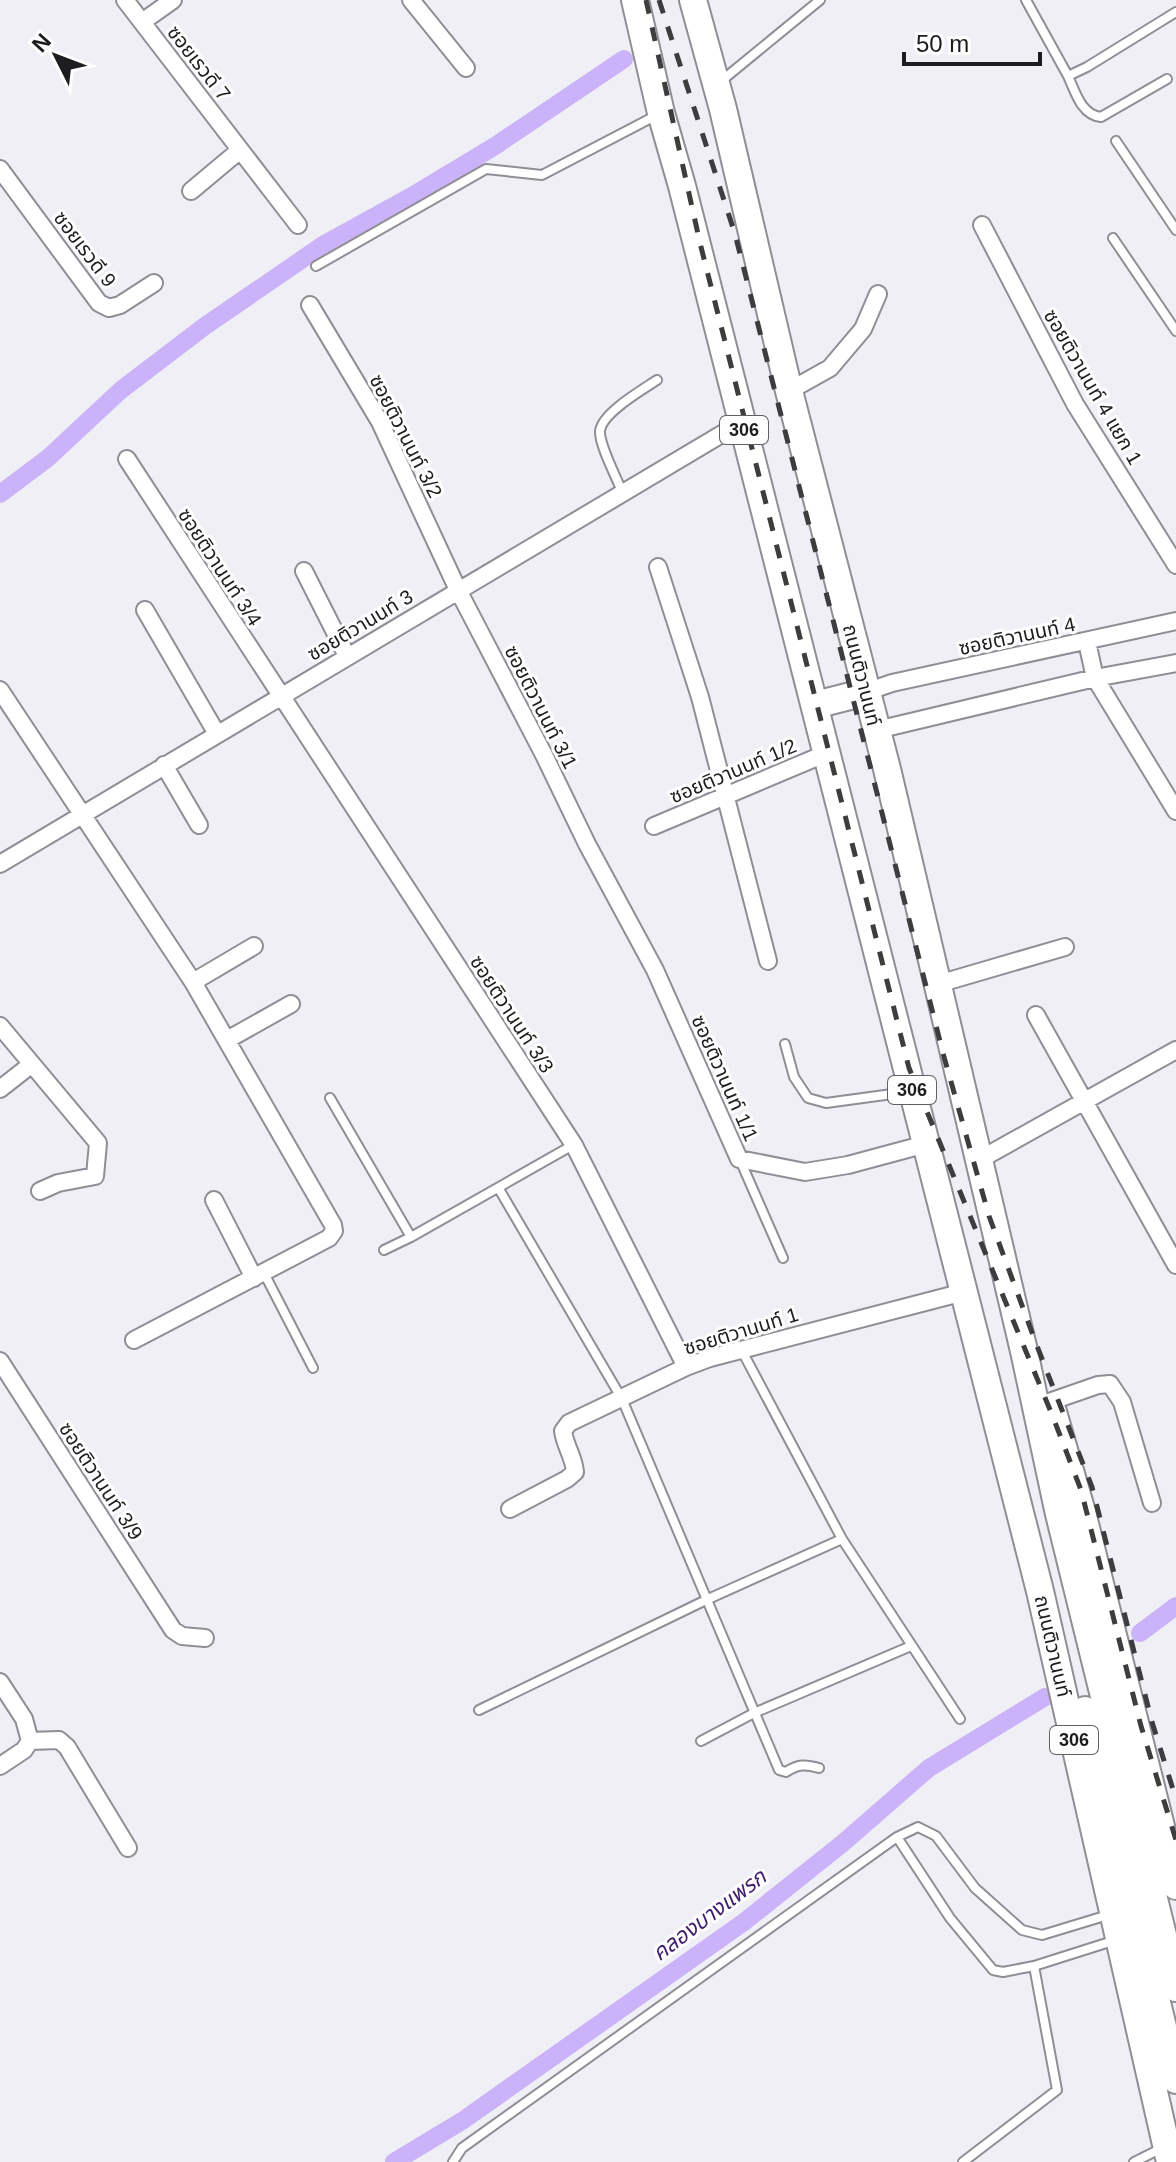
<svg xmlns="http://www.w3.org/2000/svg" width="1176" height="2162" viewBox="0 0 1176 2162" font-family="Helvetica,'Noto Sans Thai',sans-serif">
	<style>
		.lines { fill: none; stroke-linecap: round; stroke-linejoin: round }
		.canal { stroke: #cab3f8; stroke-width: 18 }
		.service-casing { stroke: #908e94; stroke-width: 12 }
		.minor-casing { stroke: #908e94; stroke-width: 20 }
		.primary-casing { stroke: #908e94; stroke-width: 30 }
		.service { stroke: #fff; stroke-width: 8 }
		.minor { stroke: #fff; stroke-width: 16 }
		.primary { stroke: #fff; stroke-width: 26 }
		.rail { stroke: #3d3c3f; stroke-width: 5; stroke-dasharray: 14 14; stroke-linecap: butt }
		.labels { text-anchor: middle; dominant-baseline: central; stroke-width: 6; stroke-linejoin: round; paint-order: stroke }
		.shield { fill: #fefefe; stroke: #606061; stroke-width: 2 }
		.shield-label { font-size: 18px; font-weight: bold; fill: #1d1c1e }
		.street-label { font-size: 20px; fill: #1d1c1e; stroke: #fefefe }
		.water-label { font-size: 22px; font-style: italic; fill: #43206f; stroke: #fefefe }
	</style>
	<rect width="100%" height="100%" fill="#f1eff6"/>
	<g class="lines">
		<path class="canal" d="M 0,494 L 48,458 L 121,390 L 205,326 L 323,245 L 412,196 L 495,146 L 624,59
			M 1140,1633 L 1176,1606
			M 394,2162 L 462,2121 L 744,1922 L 843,1843 L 929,1768 L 1045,1697"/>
		<defs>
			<path id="service" d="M 1026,0 L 1068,76 L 1087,67 L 1176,12
				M 1068,76 C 1075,91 1081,115 1101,117 L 1167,79
				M 720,82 L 820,0
				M 1116,141 L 1176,230
				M 1113,238 L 1176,331
				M 316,266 L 486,169 L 542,175 L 659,114
				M 622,492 C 617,478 599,445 600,431 C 602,413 642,390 657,380
				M 785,1044 L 794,1077 L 808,1098 L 826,1103 L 907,1092
				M 330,1098 L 411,1237 L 573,1145
				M 740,1160 L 783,1258
				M 499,1189 L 622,1399 L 779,1770 L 786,1772 C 798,1764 805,1764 819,1768
				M 384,1250 L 411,1237
				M 264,1273 L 313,1368
				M 742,1351 L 842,1539 L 960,1719
				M 479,1710 L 706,1600 L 842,1539
				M 701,1741 L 754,1713 L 911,1646
				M 1108,1915 L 1042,1935 L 1022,1930 L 975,1888 L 936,1836 L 918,1827 L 897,1837 L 950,1918 L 993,1970 L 1003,1972 L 1034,1966 L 1116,1940
				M 453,2162 L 462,2148 L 897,1837
				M 963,2162 L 1057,2090 L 1034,1966
				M 1134,2162 L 1162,2148"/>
			<path id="minor" d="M 125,0 L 298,225
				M 411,0 L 466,68
				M 142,22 L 173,0
				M 0,169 L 99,303 L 109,308 L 120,305 L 154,283
				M 191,191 L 240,150
				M 982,225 L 1075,404 L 1176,565
				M 310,305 L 380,422 L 458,590 L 544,755 L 587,844 L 655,970 L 739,1159 L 805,1172 L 848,1165 L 926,1144
				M 789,391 L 830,368 L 863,329 L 878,294
				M 127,459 L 574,1145 L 686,1367
				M 658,567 L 700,697 L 768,961
				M 304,571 L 347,656
				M 145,610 L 217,734
				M 1087,642 L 1095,678 L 1176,811
				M 0,690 L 193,982 L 333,1225 L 334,1231 L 329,1238 L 134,1340
				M 866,692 L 892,683 L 1176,621
				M 877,730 L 1095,678 L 1176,663
				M 164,765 L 199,825
				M 654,826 L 827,753
				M 0,864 L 742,422
				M 193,982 L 254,946
				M 938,984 L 1065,947
				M 1036,1015 L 1176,1265
				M 0,1026 L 98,1143 L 95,1176 L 58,1183 L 40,1191
				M 227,1040 L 291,1004
				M 0,1089 L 32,1064
				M 979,1160 L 1176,1050
				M 214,1200 L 254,1278
				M 0,1361 L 173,1630 L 182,1636 L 205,1638
				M 1049,1402 L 1098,1385 L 1110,1384 L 1122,1402 L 1152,1503
				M 510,1509 L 567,1479 L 575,1472 C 574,1457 565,1446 563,1431 L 569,1423 L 686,1367 L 710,1358 L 964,1292
				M 0,1682 L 24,1719 L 30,1741 L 24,1750 L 0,1766
				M 30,1741 L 59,1740 L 67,1747 L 128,1848"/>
			<path id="primary" d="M 635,0 L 661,113 L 682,186 L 1040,1591 L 1170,2162
				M 693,0 L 723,109 L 789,391 L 887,769 L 1024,1351 L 1059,1514 L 1176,1988
				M 815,705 L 866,692
				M 1053,1412 L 1082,1512 L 1176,1886
				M 1085,1710 L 1176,2080"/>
		</defs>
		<use href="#service" class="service-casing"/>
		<use href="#minor" class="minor-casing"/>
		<use href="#primary" class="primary-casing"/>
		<use href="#service" class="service"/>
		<use href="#minor" class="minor"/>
		<use href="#primary" class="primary"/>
		<path class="rail" d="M 646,0 L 700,243 L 909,1068 L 1053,1417 L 1081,1490 L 1141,1726 L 1176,1840
			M 659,0 L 735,234 L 944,1057 L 989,1216 L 1037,1346 L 1092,1487 L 1152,1722 L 1176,1799"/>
	</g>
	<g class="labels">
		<g class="shield">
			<rect x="720" y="416" width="48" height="28" rx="6"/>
			<rect x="888" y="1076" width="48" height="28" rx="6"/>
			<rect x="1050" y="1726" width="48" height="28" rx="6"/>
		</g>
		<g class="shield-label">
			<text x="744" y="430">306</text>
			<text x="912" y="1090">306</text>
			<text x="1074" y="1740">306</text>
		</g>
		<g class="street-label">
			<text transform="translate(199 63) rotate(52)">ซอยเรวดี 7</text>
			<text transform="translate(85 249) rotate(53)">ซอยเรวดี 9</text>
			<text transform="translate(1093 387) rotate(60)">ซอยติวานนท์ 4 แยก 1</text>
			<text transform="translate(406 436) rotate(63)">ซอยติวานนท์ 3/2</text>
			<text transform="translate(220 567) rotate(57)">ซอยติวานนท์ 3/4</text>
			<text transform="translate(360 625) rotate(-31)">ซอยติวานนท์ 3</text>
			<text transform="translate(1017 636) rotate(-12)">ซอยติวานนท์ 4</text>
			<text transform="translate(862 675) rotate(76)">ถนนติวานนท์</text>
			<text transform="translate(541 707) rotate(63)">ซอยติวานนท์ 3/1</text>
			<text transform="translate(733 771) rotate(-23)">ซอยติวานนท์ 1/2</text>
			<text transform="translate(512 1014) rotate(57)">ซอยติวานนท์ 3/3</text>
			<text transform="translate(725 1078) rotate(66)">ซอยติวานนท์ 1/1</text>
			<text transform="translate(741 1331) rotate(-17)">ซอยติวานนท์ 1</text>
			<text transform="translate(101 1481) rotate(57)">ซอยติวานนท์ 3/9</text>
			<text transform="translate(1053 1646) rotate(77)">ถนนติวานนท์</text>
		</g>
		<g class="water-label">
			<text transform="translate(709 1915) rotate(-37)">คลองบางแพรก</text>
		</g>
	</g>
	<g transform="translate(56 56) rotate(312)" stroke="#fefefe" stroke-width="6" paint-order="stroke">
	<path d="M0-6L14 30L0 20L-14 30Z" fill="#1d1c1e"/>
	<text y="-12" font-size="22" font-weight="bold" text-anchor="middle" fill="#1d1c1e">N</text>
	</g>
	<path d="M904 52v12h136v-12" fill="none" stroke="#1d1c1e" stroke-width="4"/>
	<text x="916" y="52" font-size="24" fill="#1d1c1e" stroke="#fefefe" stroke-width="6" paint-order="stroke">50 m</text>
</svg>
